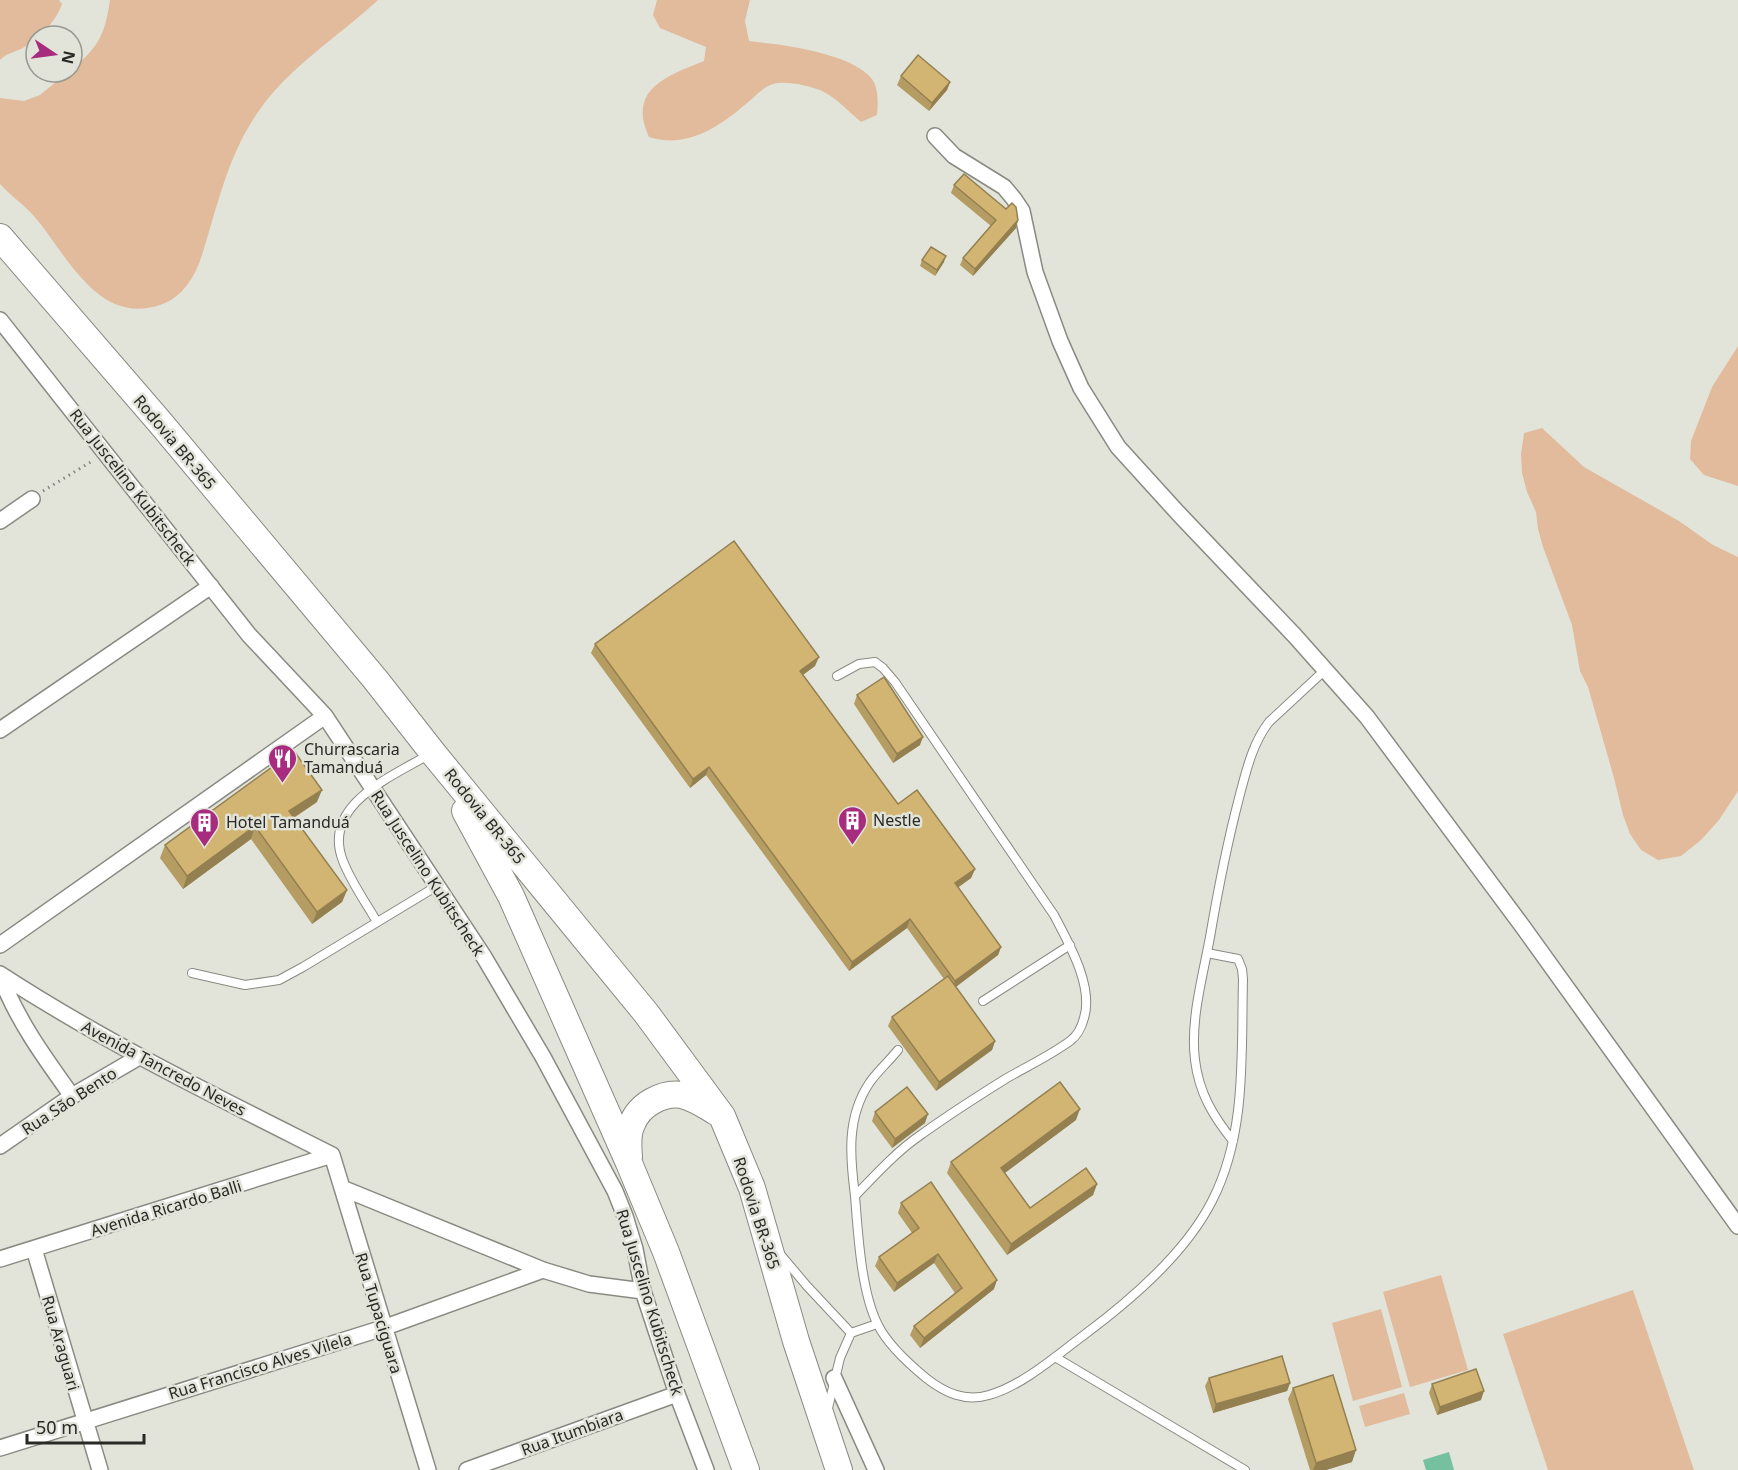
<svg xmlns="http://www.w3.org/2000/svg" width="1738" height="1470" font-family="'Noto Sans',sans-serif">
<rect width="100%" height="100%" fill="#e2e4da"/>
<path fill="#e1bb9c" d="M0 0H59L62 4C55 23 39 39 21 49 12 53 7 53 0 60Z
M110 0H378C337 38 287 68 256 115 227 158 217 208 202 255 195 277 182 298 160 305 97 326 67 254 33 215 23 204 10 195 0 184V98L24 101 40 95 68 72H72V69C99 47 105 34 110 0Z
M657 0H750L745 21 749 41C760 43 771 43 781 45 807 49 856 58 872 79 879 89 878 104 877 115L861 122C849 112 837 98 822 91 812 86 784 80 773 84 764 86 755 97 747 103 719 127 687 149 649 137 627 89 667 76 704 61L706 47 660 28 653 15Z
M1738 346V486L1704 475 1690 459 1691 441 1712 387Z
M1542 428 1584 467 1679 521 1713 545 1738 557V791L1719 820 1701 840 1681 856 1658 860 1641 850 1630 834 1623 815 1614 778 1588 687 1580 671 1572 625 1543 547 1538 529 1536 512 1527 492 1522 473 1521 454 1524 433Z
M1441 1275 1468 1370 1410 1387 1383 1292Z
M1633 1290 1694 1470H1548L1503 1334Z
M1381 1309 1402 1387 1353 1401 1332 1323Z
M1404 1393 1410 1414 1365 1427 1359 1406Z"/>
<path fill="#75c19f" d="M1449 1452 1454 1470H1426L1423 1460Z"/>
<g fill="none" stroke-linecap="round" stroke-linejoin="round">
<defs>
<path id="lane" d="M837 676 859 664 875 662 883 668 895 682 1054 915C1068 942 1094 986 1084 1018 1082 1026 1077 1036 1070 1041 1051 1055 1028 1066 1007 1078 978 1096 950 1114 922 1134 897 1151 876 1174 855 1196 858 1233 861 1292 878 1325 888 1345 909 1364 926 1378 945 1393 965 1402 989 1395 1022 1386 1057 1355 1084 1335 1131 1300 1185 1254 1212 1201 1247 1133 1241 1054 1243 979L1242 969 1238 959 1207 953
M377 922C366 903 351 882 343 861 321 805 391 777 430 754
M192 973 245 985 279 980 303 967 437 886
M983 1001 1070 945
M1233 1141C1213 1116 1199 1093 1195 1060 1190 1020 1203 976 1210 937 1218 890 1227 844 1239 798 1246 772 1252 744 1269 722L1325 670
M855 1196C850 1157 846 1117 870 1082 878 1071 889 1061 898 1050
M780 1254 807 1286 851 1333
M1055 1357 1245 1470
M828 1408 840 1358 851 1333 877 1324"/>
<path id="street" d="M935 136 954 156 1004 187 1014 199 1022 211 1035 272 1060 341 1081 388 1118 447 1178 513 1295 636 1367 717 1523 927 1738 1226
M0 320 249 635 325 716 484 957 543 1057 615 1191 625 1216 635 1249 643 1291 677 1394 706 1470
M0 521 32 499
M0 730 211 586
M0 945 325 716
M0 974C106 1043 219 1098 332 1155
M0 975C17 1020 44 1057 72 1096
M0 1146 72 1096 139 1057
M332 1155 428 1470
M342 1188 543 1270 589 1284 643 1291
M34 1249 100 1470
M0 1259 332 1155
M834 1378 876 1470
M0 1448 383 1328 543 1270
M467 1470 677 1394"/>
<path id="primary" d="M0 237 158 420 375 679 433 753 646 1013 722 1116 752 1188 796 1341 839 1470
M465 811 511 896 629 1163 666 1252 746 1470
M629 1157C628 1146 627 1134 632 1124 639 1105 662 1092 682 1095 695 1098 706 1106 716 1112"/>
</defs>
<use href="#lane" stroke="#898a82" stroke-width="10"/>
<use href="#street" stroke="#898a82" stroke-width="18"/>
<use href="#primary" stroke="#898a82" stroke-width="28"/>
<path stroke="#85867f" stroke-width="3" stroke-dasharray="1.5 4.5" stroke-linecap="butt" d="M43 491 94 460"/>
<use href="#lane" stroke="#fff" stroke-width="8"/>
<use href="#street" stroke="#fff" stroke-width="15"/>
<use href="#primary" stroke="#fff" stroke-width="26"/>
</g>
<path fill="#b59c62" d="M901 76 950 82 947 90 929 111 897 85Z
M954 185 1018 220 1016 228 973 276 960 265 963 258 991 226 951 193Z
M922 260 944 262 935 276 920 266Z
M595 644 815 666 803 675 898 804 975 869 971 878 958 887 1001 947 998 955 955 987 995 1041 992 1050 936 1091 888 1026 892 1017 944 979 907 928 849 971 706 775 690 788 591 653Z
M857 695 920 745 893 763 854 704Z
M317 802 294 818 347 890 342 902 312 924 251 839 183 889 160 858 165 845Z
M875 1112 925 1123 892 1148 872 1121Z
M1076 1120 1004 1173 1030 1208 1097 1184 1093 1195 1007 1255 947 1173 951 1162Z
M901 1203 994 1289 920 1348 910 1335 914 1326 955 1293 934 1263 894 1292 875 1266 879 1257 912 1233 898 1213Z
M1209 1378 1290 1383 1287 1391 1213 1413 1205 1386Z
M1432 1384 1481 1400 1437 1415 1429 1393Z
M1293 1388 1352 1462 1326 1470H1310L1288 1399Z"/>
<path fill="#937f50" d="M950 82 947 90 929 111 932 103Z
M1018 220 1016 228 973 276 975 269Z
M946 256 944 262 935 276 937 270Z
M819 657 815 666 797 679 800 671Z
M923 737 920 745 893 763 897 754Z
M709 767 706 775 690 788 693 779Z
M322 790 317 802 285 823 289 811Z
M255 826 251 839 183 889 187 876Z
M975 869 971 878 952 892 955 883Z
M347 890 342 902 312 924 317 912Z
M910 919 907 928 849 971 852 962Z
M1001 947 998 955 952 990 955 981Z
M995 1041 992 1050 936 1091 939 1082Z
M1080 1109 1076 1120 997 1179 1001 1168Z
M928 1114 925 1123 892 1148 895 1139Z
M1097 1184 1093 1195 1007 1255 1011 1244Z
M938 1254 934 1263 894 1292 897 1283Z
M997 1280 994 1289 920 1348 924 1338Z
M1290 1383 1287 1391 1213 1413 1216 1404Z
M1484 1391 1481 1400 1437 1415 1440 1407Z
M1356 1450 1352 1462 1326 1470H1313L1316 1463Z"/>
<path fill="#d2b572" stroke="#937f50" stroke-width="1.5" d="M918 55 950 82 932 103 901 76Z
M964 174 1006 209 1012 203 1016 207 1018 220 975 269 963 258 996 220 954 185Z
M931 247 946 256 937 270 922 260Z
M734 541 819 657 800 671 898 804 917 790 975 869 955 883 1001 947 955 981 910 919 852 962 709 767 693 779 595 644Z
M884 677 923 737 897 754 857 695Z
M294 751 322 790 289 811 347 890 317 912 255 826 187 876 165 845Z
M948 976 995 1041 939 1082 892 1017Z
M1060 1082 1080 1109 1001 1168 1030 1208 1086 1168 1097 1184 1011 1244 951 1162Z
M907 1087 928 1114 895 1139 875 1112Z
M931 1182 997 1280 924 1338 914 1326 962 1288 938 1254 897 1283 879 1257 919 1228 901 1203Z
M1282 1356 1290 1383 1216 1404 1209 1378Z
M1476 1369 1484 1391 1440 1407 1432 1384Z
M1333 1375 1356 1450 1316 1463 1293 1388Z"/>
<defs>
<symbol id="restaurant-pin" viewBox="-11 -11 22 30"><path d="M0 17L-7.5 6A9.5 9.5 0 1 1 7.5 6Z" fill="#a72c7f" stroke="#e2e4da"/><path d="M-5-6h1v4h1v-4h1v4h1v-4h1v5L-1.5 .5V6h-2V.5L-5-1ZM5-6V6H3V1.5H1.5Q1.5-4 5-6Z" fill="#fff"/></symbol>
<symbol id="building-pin" viewBox="-11 -11 22 30"><path d="M0 17L-7.5 6A9.5 9.5 0 1 1 7.5 6Z" fill="#a72c7f" stroke="#e2e4da"/><path d="M-4-6H4V6H1V3H-1V6H-4ZM-2.5-4.3h1.7v1.8h-1.7ZM.8-4.3h1.7v1.8H.8ZM-2.5-1h1.7V.8h-1.7ZM.8-1h1.7V.8H.8Z" fill="#fff"/></symbol>
</defs>
<g fill-rule="evenodd">
<use href="#restaurant-pin" x="266" y="742" width="33" height="45"/>
<use href="#building-pin" x="836" y="804" width="33" height="45"/>
<use href="#building-pin" x="188" y="806" width="33" height="45"/>
</g>
<g text-anchor="middle" dominant-baseline="central" stroke-width="5" stroke-linejoin="round" paint-order="stroke">
<g font-size="16" fill="#282925" stroke="#e2e4da">
<text transform="translate(175 442) rotate(50)">Rodovia BR-365</text>
<text transform="translate(133 487) rotate(52)">Rua Juscelino Kubitscheck</text>
<text transform="translate(485 816) rotate(51)">Rodovia BR-365</text>
<text transform="translate(428 873) rotate(57)">Rua Juscelino Kubitscheck</text>
<text transform="translate(164 1068) rotate(28)">Avenida Tancredo Neves</text>
<text transform="translate(69 1101) rotate(-33)">Rua São Bento</text>
<text transform="translate(166 1208) rotate(-17)">Avenida Ricardo Balli</text>
<text transform="translate(757 1213) rotate(72)">Rodovia BR-365</text>
<text transform="translate(650 1302) rotate(73)">Rua Juscelino Kubitscheck</text>
<text transform="translate(379 1313) rotate(73)">Rua Tupaciguara</text>
<text transform="translate(61 1343) rotate(74)">Rua Araguari</text>
<text transform="translate(260 1366) rotate(-17)">Rua Francisco Alves Vilela</text>
<text transform="translate(572 1432) rotate(-20)">Rua Itumbiara</text>
</g>
<g font-size="16" fill="#282925" stroke="#e2e4da" text-anchor="start">
<text x="304" y="749">Churrascaria<tspan x="304" dy="18">Tamanduá</tspan></text>
<text x="873" y="820">Nestle</text>
<text x="226" y="822">Hotel Tamanduá</text>
</g>
</g>
<g transform="translate(54 54) rotate(103)"><circle r="28" fill="#e2e4da" stroke="#989992" stroke-width="1.5"/>
<path d="M0-4.5L10 22L0 15L-10 22Z" fill="#a72c7f"/>
<text y="-9" font-size="16" font-weight="bold" text-anchor="middle" fill="#282925">N</text>
</g>
<path d="M27 1434v9h117v-9" fill="none" stroke="#282925" stroke-width="3"/>
<text x="36" y="1434" font-size="18" fill="#282925" stroke="#e2e4da" stroke-width="4.5" paint-order="stroke">50 m</text>
</svg>
